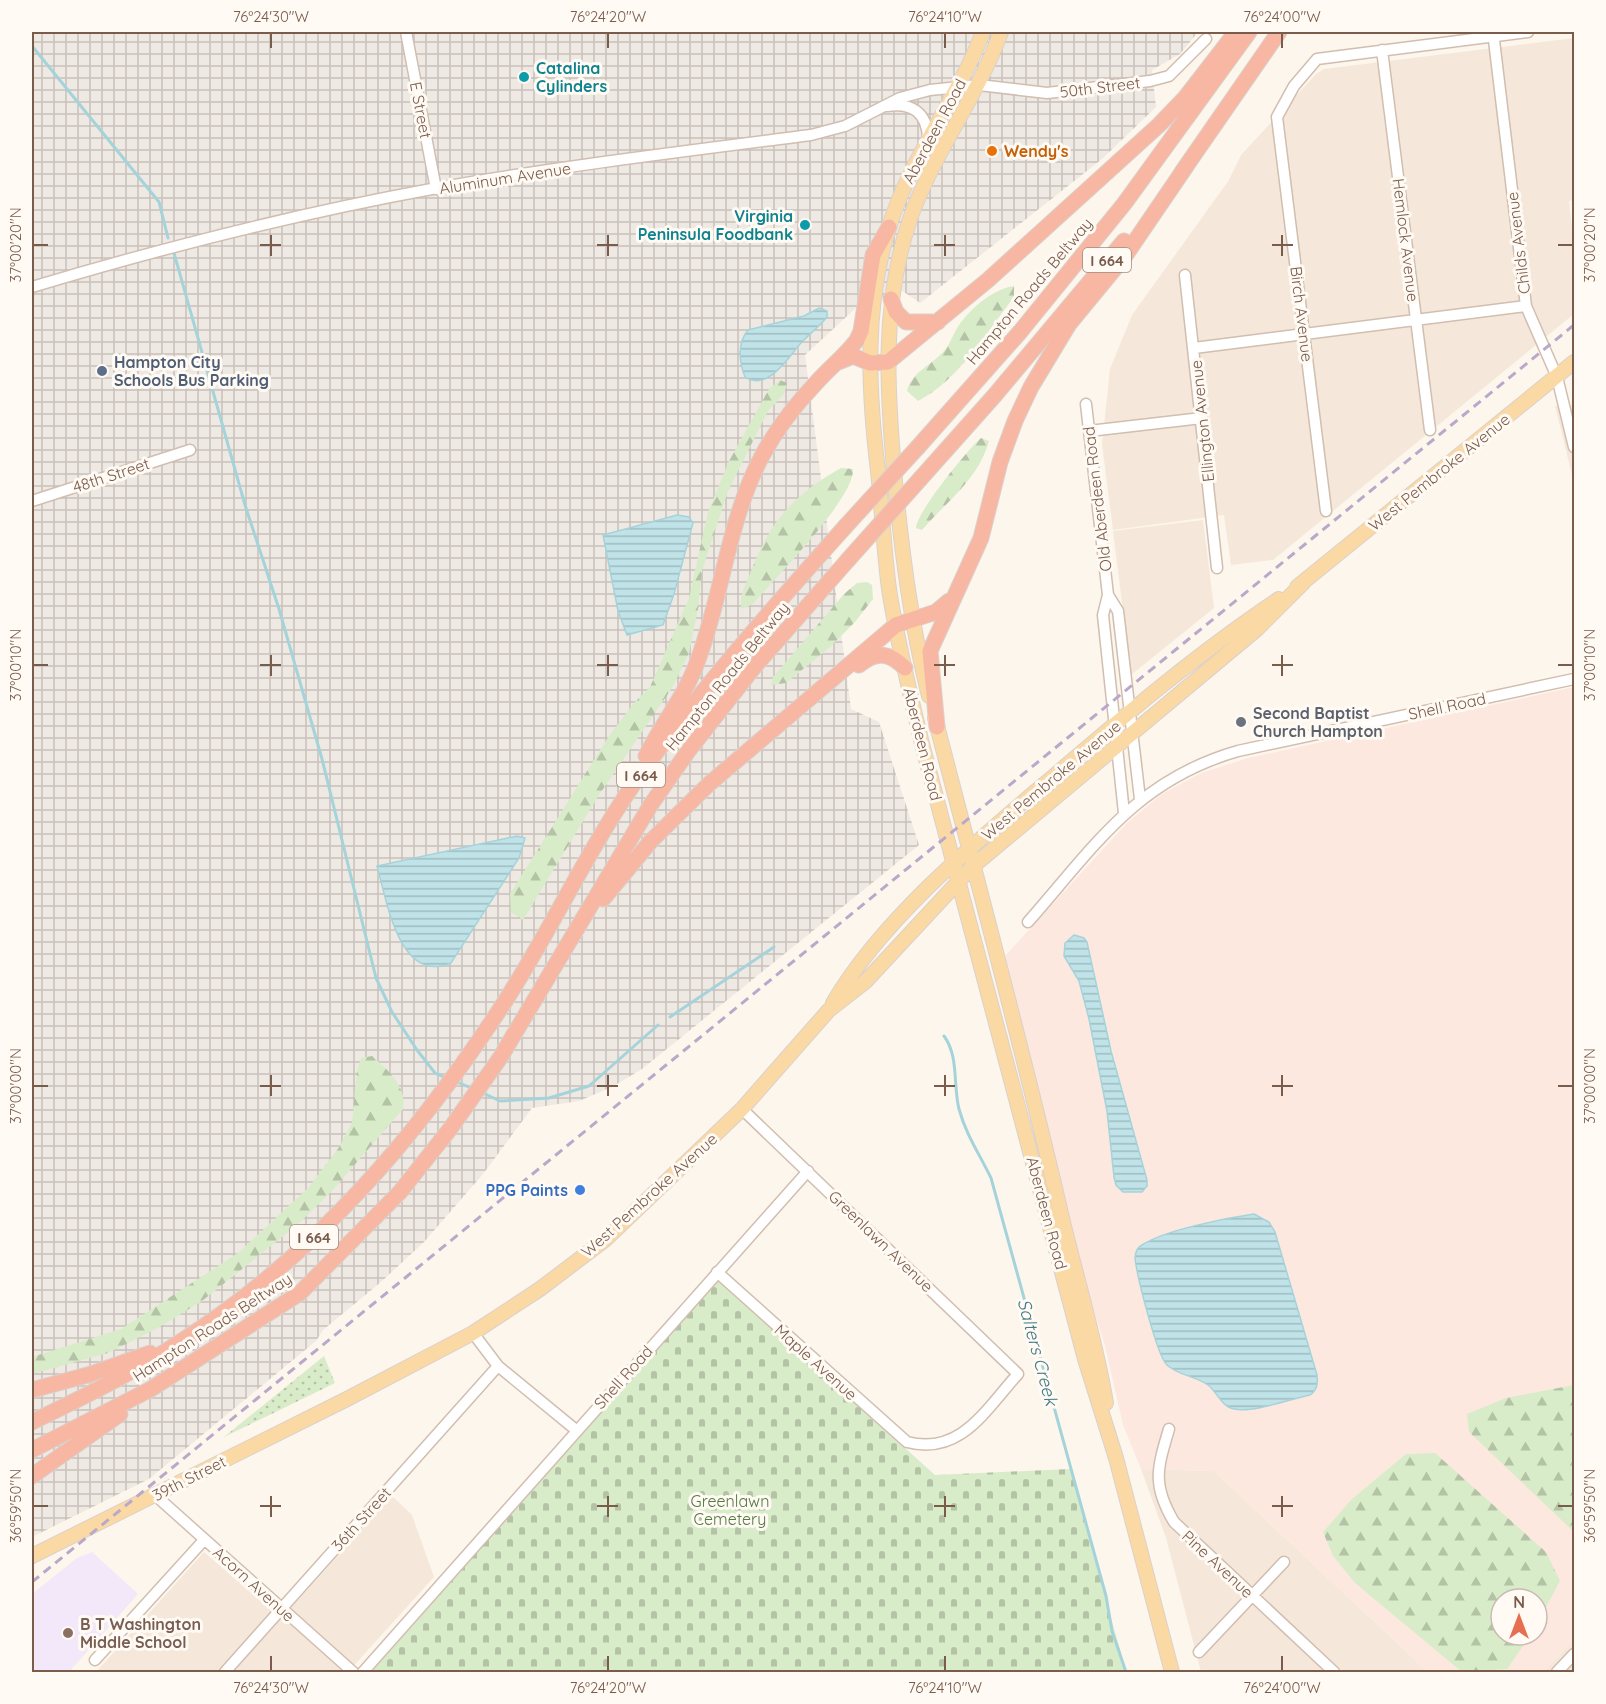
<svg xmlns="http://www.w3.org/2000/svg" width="1606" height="1704" font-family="Quicksand,sans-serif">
<defs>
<pattern id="industrial-grid" width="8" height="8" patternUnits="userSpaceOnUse" patternTransform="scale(1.5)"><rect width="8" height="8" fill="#efe9e4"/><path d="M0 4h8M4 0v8" fill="none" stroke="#c7c0bb"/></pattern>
<pattern id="forest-firs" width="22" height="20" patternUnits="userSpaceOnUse" patternTransform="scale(1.5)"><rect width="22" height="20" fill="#d8ecc9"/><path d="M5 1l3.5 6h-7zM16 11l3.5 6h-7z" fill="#b4c2a5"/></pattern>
<pattern id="cemetery-stones" width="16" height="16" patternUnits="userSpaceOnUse" patternTransform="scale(1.5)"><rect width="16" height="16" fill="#d8ecc9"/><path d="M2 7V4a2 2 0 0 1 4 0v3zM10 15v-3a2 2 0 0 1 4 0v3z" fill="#b4c2a5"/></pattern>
<pattern id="park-dots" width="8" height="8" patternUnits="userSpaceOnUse" patternTransform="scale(1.5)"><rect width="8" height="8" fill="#d8ecc9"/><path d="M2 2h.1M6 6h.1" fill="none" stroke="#b4c2a5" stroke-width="1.8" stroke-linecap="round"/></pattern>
<pattern id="water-rules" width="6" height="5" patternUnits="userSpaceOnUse" patternTransform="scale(1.5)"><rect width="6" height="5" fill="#bfe3e8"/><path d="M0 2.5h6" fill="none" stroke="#a0bbbe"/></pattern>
</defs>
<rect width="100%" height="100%" fill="#fdf6ec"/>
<path fill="#f5e8da" d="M1574 38V200L1569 201 1574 245V314L1273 560 1231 565 1224 515 1113 530 1102 444 1110 369 1132 315 1229 180 1241 155 1316 74 1324 69Z
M1574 405V483L1555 406Z
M1203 520 1214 608 1131 675 1113 531Z
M1141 1469 1214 1471 1428 1672H1201L1166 1538Z
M392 1496 412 1515 434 1577 348 1672H96L204 1552 281 1619Z
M1574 1639V1672H1543Z"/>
<path fill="#fde8e0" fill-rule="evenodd" d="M1574 687V1639L1543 1672H1428L1214 1471 1141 1469 1123 1425 1105 1346 1081 1270 1005 956 1127 823 1162 794 1201 773 1248 758ZM1501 1599H1537V1635H1501Z"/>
<path fill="url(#industrial-grid)" d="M32 32H1198L1180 54 1152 70 1156 107 1102 159 920 303 901 290 858 306 805 355 851 709 879 722 919 845 642 1069 612 1087 579 1101 532 1108 483 1174 424 1242 381 1282 323 1330 316 1341 149 1479 32 1537Z"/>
<path fill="#f3e8fa" d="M92 1552 138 1594 69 1672H32V1594L77 1558Z"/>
<path fill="url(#forest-firs)" d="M1014 286V297C986 333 959 380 918 401L907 391C912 371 931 366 944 351 949 346 952 337 956 330 967 311 992 289 1014 286Z
M780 380 787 383 784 394 768 411 728 491 702 571 698 609 689 653 672 688 599 795 523 920 511 912 510 894 609 736 634 703 650 687 689 598 708 512 728 463 769 389Z
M981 438 989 441C978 480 947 501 922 530L916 528C916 513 968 449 981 438Z
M841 468 853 469C855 498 774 579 753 604L742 609C738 598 746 584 750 574 770 521 792 496 841 468Z
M867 582 872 585 873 599 855 622 829 648 786 683 771 685 773 677 844 594 857 583Z
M372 1056C388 1070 407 1086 403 1109L331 1192 296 1226 202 1301 156 1329 108 1353 32 1374V1357L121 1329 238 1253 309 1187 340 1146 352 1122 357 1071 361 1058Z
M1574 1385V1532L1469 1432 1467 1414 1506 1398Z
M1435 1453 1546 1552 1560 1581 1537 1624V1599H1501V1635H1531L1507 1669 1462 1672 1355 1583 1333 1556 1323 1532 1352 1499 1406 1454Z"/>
<path fill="url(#cemetery-stones)" d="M717 1279 935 1475 1070 1469 1126 1672H370Z"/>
<path fill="url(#park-dots)" d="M324 1356 335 1383 224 1437Z"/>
<path fill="url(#water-rules)" stroke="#a5d3da" stroke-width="1.5" d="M819 308 827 311V317C819 327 809 334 800 344 788 358 767 392 745 377 739 362 737 343 748 330L804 316Z
M677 515 689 517 693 523 674 594 663 625 627 635 618 611 603 535Z
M517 836 525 838 519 858 451 963C399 985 387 901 377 866Z
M1074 935 1084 938 1087 942 1111 1051 1147 1180V1186L1142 1192H1123L1116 1185 1114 1177 1107 1111 1089 1019 1079 981 1064 956 1065 943Z
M1254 1214 1269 1222 1275 1232 1317 1375C1318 1384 1317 1390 1310 1395 1290 1399 1254 1413 1234 1409 1222 1407 1217 1392 1208 1385 1196 1376 1179 1376 1167 1365 1157 1356 1136 1273 1135 1257 1136 1251 1137 1248 1142 1245 1165 1230 1226 1218 1254 1214Z"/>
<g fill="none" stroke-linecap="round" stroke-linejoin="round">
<path stroke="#a5d3da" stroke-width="3" d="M32 46 159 202 168 238
M174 253 245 505 279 609 322 759 376 978 392 1012 417 1050 435 1073 446 1078
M670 1017 774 947
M944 1036C959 1056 953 1086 959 1109 966 1135 980 1155 991 1178L1106 1596 1112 1631 1126 1672
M455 1081 471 1088
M483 1093 500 1101 549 1098 589 1086 658 1025"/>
<defs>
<path id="minor" d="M406 32 436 189
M1493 32 1526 306 1557 377 1574 447
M1382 50 1430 430
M887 106C912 102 927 113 928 138
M1185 275 1217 568
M32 287C165 247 300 213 437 188 561 166 686 151 811 135L845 126 900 98 930 90 979 85 1047 93 1150 81 1169 76 1206 39
M1194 348 1526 306
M1086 404 1108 595 1103 615 1124 813
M1089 431 1202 418
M32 501 190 450
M1326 511 1277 117 1294 86 1317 59 1528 32
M1108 595 1118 611 1140 799
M1028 922C1094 847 1136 780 1238 751L1574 679
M717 1272 907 1442C961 1456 986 1409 1018 1374L742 1109
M473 1333 498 1366 576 1430
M1169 1429C1157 1469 1152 1485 1174 1522L1334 1672
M155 1495 353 1672
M1199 1652 1284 1562
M95 1660 204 1540
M225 1672 498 1366
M363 1672 808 1171
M1557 1672 1574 1654"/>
<path id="major" d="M983 32C958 98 912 155 890 224 864 304 868 388 878 471 882 510 884 550 889 589 897 641 910 693 922 744L1085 1359 1116 1458 1172 1672
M1297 587 1574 362
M929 696C911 625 902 553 895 481 887 392 881 305 910 219 933 153 977 98 1001 32
M935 718C977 880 1021 1042 1059 1205 1074 1271 1095 1336 1106 1403
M833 1003C884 917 977 841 1054 776 1126 714 1200 652 1279 599
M32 1556 347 1399 473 1333 540 1289 606 1239 742 1109 829 1010 865 982 972 867 1257 629 1304 582"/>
<path id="highway" d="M1182 172 1279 32
M891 299 896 312 906 322H938
M838 362 853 356 870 363 888 362 988 280 1159 125 1185 98 1236 32
M918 447 1020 332 1124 204 1249 32
M921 478 995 395 1124 241
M859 665C876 651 889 652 905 668
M937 727 930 651 981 538 1000 462 1015 421 1031 387 1069 324 1125 256 1187 165
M646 756C662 723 686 695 698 660 723 593 728 520 762 456 776 430 795 405 816 383 829 368 845 356 857 340L861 331 873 255 889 227
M603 899 651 841 709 784 896 625 936 612 949 601
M32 1390 91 1374 150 1353
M32 1422C83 1397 135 1372 183 1340 316 1255 419 1134 504 1003 550 932 585 855 633 785 696 694 771 610 844 528
M32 1450 151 1389 300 1293 400 1192 450 1129 500 1058 650 806 689 750 755 666 847 561
M32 1476 120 1414"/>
</defs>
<use href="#minor" stroke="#d1beb0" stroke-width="13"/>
<use href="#major" stroke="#dad1cd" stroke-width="16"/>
<use href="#highway" stroke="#dad1cd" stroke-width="17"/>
<use href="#minor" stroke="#fff" stroke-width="10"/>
<use href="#major" stroke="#fbd9a5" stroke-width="14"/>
<use href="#highway" stroke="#f7b7a3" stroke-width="15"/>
<path stroke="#b9a8c9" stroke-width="3" stroke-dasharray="9 6" stroke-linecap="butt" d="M32 1582 1574 325"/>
<defs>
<path id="highway-bridge" d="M844 528 918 447
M847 561 921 478"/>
</defs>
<use href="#highway-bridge" stroke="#dad1cd" stroke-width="17" stroke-linecap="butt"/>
<use href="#highway-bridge" stroke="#f7b7a3" stroke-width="15"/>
</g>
<path fill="none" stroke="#7a5c4d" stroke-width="2" d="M271 33V48M608 33V48M945 33V48M1282 33V48M271 235V256M608 235V256M945 235V256M1282 235V256M33 245H48M260 245H281M597 245H618M934 245H955M1272 245H1293M1558 245H1573M271 655V676M608 655V676M945 655V676M1282 655V676M33 665H48M260 665H281M597 665H618M934 665H955M1272 665H1293M1558 665H1573M271 1075V1096M608 1075V1096M945 1075V1096M1282 1075V1096M33 1086H48M260 1086H281M597 1086H618M934 1086H955M1272 1086H1293M1558 1086H1573M271 1496V1517M608 1496V1517M945 1496V1517M1282 1496V1517M33 1506H48M260 1506H281M597 1506H618M934 1506H955M1272 1506H1293M1558 1506H1573M271 1656V1671M608 1656V1671M945 1656V1671M1282 1656V1671"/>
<g fill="#0f9aa8" stroke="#fffaf3" stroke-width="2">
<circle cx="524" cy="77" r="6"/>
<circle cx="805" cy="225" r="6"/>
</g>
<circle fill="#e8710a" stroke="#fffaf3" stroke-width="2" cx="992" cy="151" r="6"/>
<circle fill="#5c6f8a" stroke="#fffaf3" stroke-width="2" cx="102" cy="371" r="6"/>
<circle fill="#6b7280" stroke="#fffaf3" stroke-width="2" cx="1241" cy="722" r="6"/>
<circle fill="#3f7fe0" stroke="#fffaf3" stroke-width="2" cx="580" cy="1190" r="6"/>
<circle fill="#8d6e63" stroke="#fffaf3" stroke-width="2" cx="68" cy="1633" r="6"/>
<g text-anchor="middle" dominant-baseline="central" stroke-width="6" stroke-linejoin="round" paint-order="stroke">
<g fill="#fffaf3" stroke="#a28b7f" stroke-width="1.5">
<rect x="1083" y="248" width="48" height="24" rx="4.5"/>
<rect x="617" y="763" width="48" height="24" rx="4.5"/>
<rect x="290" y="1225" width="48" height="24" rx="4.5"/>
</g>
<g font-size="15" font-weight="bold" fill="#7a5c4d">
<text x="1107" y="260">I 664</text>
<text x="641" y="775">I 664</text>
<text x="314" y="1237">I 664</text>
</g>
<g font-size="16" font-weight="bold" fill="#0d838f" stroke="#fffaf3" text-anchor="start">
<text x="536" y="68">Catalina<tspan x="536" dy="18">Cylinders</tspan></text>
<text x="793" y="216" text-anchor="end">Virginia<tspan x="793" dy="18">Peninsula Foodbank</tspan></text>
</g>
<g font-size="16" fill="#7a5c4d" stroke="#fffaf3">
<text transform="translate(1100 87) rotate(-7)">50th Street</text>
<text transform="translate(421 110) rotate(79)">E Street</text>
<text transform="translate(934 131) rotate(-62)">Aberdeen Road</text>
<text transform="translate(505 178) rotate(-9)">Aluminum Avenue</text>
<text transform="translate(1406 240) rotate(83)">Hemlock Avenue</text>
<text transform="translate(1518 243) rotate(-97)">Childs Avenue</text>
<text transform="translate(1029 291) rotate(-50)">Hampton Roads Beltway</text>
<text transform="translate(1302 314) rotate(83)">Birch Avenue</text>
<text transform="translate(1202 421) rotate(-96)">Ellington Avenue</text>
<text transform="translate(1439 472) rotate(-39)">West Pembroke Avenue</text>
<text transform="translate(111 475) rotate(-18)">48th Street</text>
<text transform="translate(1097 499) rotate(-97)">Old Aberdeen Road</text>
<text transform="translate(727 676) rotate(-51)">Hampton Roads Beltway</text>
<text transform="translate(1447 706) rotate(-12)">Shell Road</text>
<text transform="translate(923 744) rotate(76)">Aberdeen Road</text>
<text transform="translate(1051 780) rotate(-40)">West Pembroke Avenue</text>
<text transform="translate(649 1195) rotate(-42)">West Pembroke Avenue</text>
<text transform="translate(1047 1213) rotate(75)">Aberdeen Road</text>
<text transform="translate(881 1241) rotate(44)">Greenlawn Avenue</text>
<text transform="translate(212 1327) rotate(-33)">Hampton Roads Beltway</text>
<text transform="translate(816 1362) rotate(42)">Maple Avenue</text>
<text transform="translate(623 1377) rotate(-48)">Shell Road</text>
<text transform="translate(189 1478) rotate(-27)">39th Street</text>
<text transform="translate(361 1519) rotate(-48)">36th Street</text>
<text transform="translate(1218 1564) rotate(43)">Pine Avenue</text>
<text transform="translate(254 1584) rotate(42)">Acorn Avenue</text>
</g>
<g font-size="16" font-weight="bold" fill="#c56008" stroke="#fffaf3" text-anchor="start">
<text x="1004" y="151">Wendy's</text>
</g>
<g font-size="16" font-weight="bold" fill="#4e5e75" stroke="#fffaf3" text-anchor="start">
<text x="114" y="362">Hampton City<tspan x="114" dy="18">Schools Bus Parking</tspan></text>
</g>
<g font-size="16" font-weight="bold" fill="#5b616d" stroke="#fffaf3" text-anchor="start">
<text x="1253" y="713">Second Baptist<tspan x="1253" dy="18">Church Hampton</tspan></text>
</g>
<g font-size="16" font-weight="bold" fill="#366cbe" stroke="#fffaf3" text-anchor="end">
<text x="568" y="1190">PPG Paints</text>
</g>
<g font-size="16" fill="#537a41" stroke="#fffaf3">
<text x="730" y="1501">Greenlawn<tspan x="730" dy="18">Cemetery</tspan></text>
</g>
<g font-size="16" font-weight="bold" fill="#785e54" stroke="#fffaf3" text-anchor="start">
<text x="80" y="1624">B T Washington<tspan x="80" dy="18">Middle School</tspan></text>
</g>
<g font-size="18" font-style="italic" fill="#437c86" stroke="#fffaf3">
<text transform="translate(1038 1352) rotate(75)">Salters Creek</text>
</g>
</g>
<rect width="1606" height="1704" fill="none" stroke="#fffaf3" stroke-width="66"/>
<g transform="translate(1519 1617)"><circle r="28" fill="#fffaf3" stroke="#cabbb1" stroke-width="1.5"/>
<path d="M0-4.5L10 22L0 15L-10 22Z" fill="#e76f51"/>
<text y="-9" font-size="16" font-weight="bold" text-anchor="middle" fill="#7a5c4d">N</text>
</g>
<rect x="33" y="33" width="1540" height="1638" fill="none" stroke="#7a5c4d" stroke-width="2"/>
<g font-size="15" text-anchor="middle" fill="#7a5c4d">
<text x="271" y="22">76°24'30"W</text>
<text x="608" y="22">76°24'20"W</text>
<text x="945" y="22">76°24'10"W</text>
<text x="1282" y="22">76°24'00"W</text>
<text transform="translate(16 245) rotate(-90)" y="5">37°00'20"N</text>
<text transform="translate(1590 245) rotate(-90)" y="5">37°00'20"N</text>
<text transform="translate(16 665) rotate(-90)" y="5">37°00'10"N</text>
<text transform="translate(1590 665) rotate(-90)" y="5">37°00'10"N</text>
<text transform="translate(16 1086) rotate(-90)" y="5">37°00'00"N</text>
<text transform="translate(1590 1086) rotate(-90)" y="5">37°00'00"N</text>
<text transform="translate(16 1506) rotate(-90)" y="5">36°59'50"N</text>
<text transform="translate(1590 1506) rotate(-90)" y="5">36°59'50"N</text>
<text x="271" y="1693">76°24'30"W</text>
<text x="608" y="1693">76°24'20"W</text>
<text x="945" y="1693">76°24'10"W</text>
<text x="1282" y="1693">76°24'00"W</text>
</g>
</svg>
